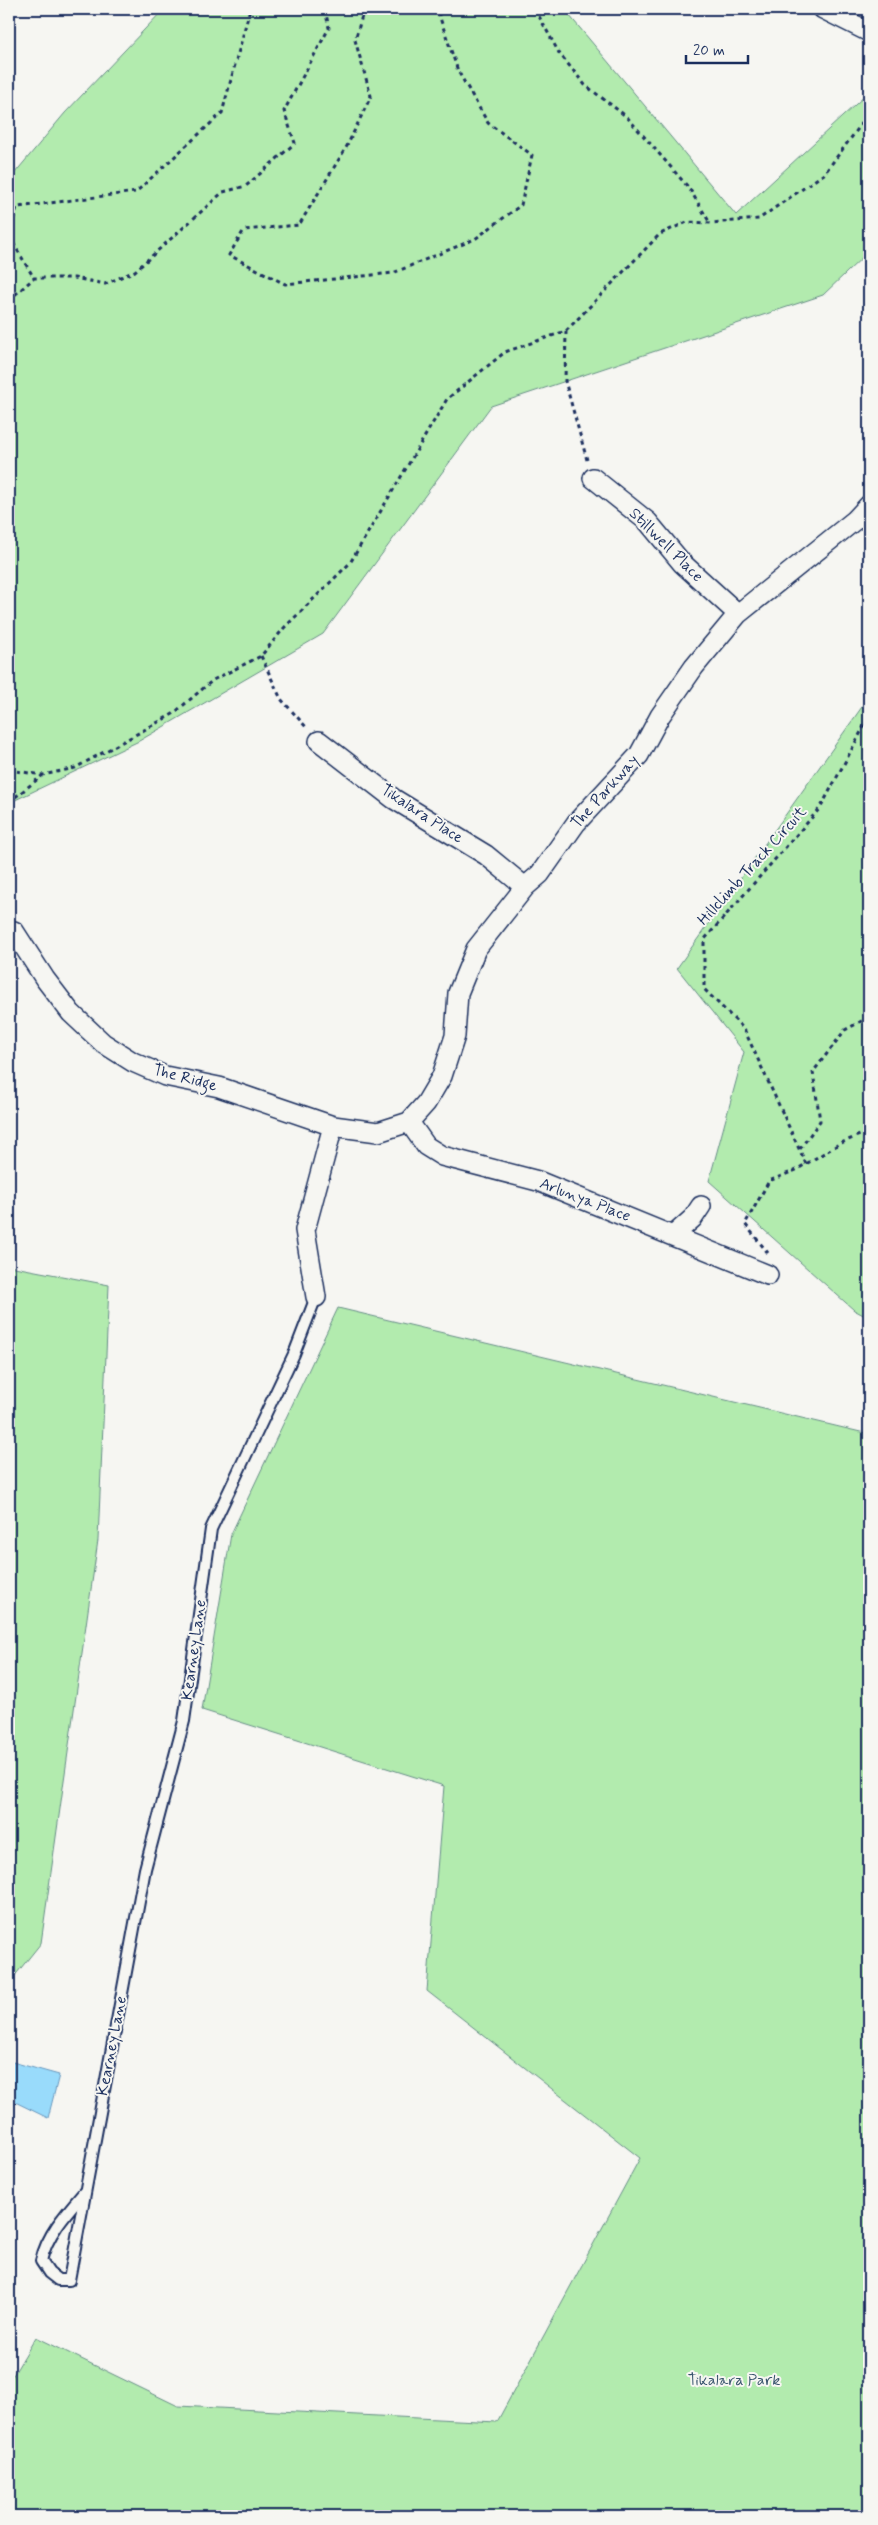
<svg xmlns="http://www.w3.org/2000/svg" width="878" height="2525" font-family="Mynerve,sans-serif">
<rect width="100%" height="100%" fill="#f6f6f2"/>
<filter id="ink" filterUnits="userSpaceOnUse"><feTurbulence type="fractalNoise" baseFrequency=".02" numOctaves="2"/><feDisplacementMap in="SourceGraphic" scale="10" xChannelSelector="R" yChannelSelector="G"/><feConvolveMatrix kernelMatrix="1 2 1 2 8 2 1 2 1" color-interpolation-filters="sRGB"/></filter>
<g filter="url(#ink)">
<path fill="#b2ebae" stroke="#668d86" d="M164 9H564L736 215 869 92V251L823 295 491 406 323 634 139 741 9 803V180L65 113Z
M869 697V1318L854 1310 709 1181 744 1052 677 968Z
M9 1266 109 1285 98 1540 41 1943 9 1983Z
M338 1308 869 1434V2516H9V2382L36 2337 178 2406 497 2422 640 2158 427 1991 444 1786 202 1710 231 1534Z"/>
<path fill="#99dbfb" stroke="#6796bc" d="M9 2061 59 2075 48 2118 9 2099Z"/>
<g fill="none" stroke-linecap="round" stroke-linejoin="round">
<defs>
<path id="lane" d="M85 2191C67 2212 47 2234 41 2261L49 2273 58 2280H69L145 1869 184 1721 211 1529 294 1354 316 1297"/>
<path id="street" d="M823 9 869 32
M593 478 648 522 682 563 738 614
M319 741 394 799 486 855 525 887
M14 931 45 979 71 1013 103 1043 133 1062 165 1076 219 1087 333 1126 378 1132 409 1122
M409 1122 426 1103 442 1076 455 1036 458 993 476 949 525 887 540 874 576 823 639 755 660 716 694 667 738 614 855 520 869 505
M409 1122 426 1146 442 1156 538 1181 768 1275
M674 1235 693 1218 701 1206
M316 1297 305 1230 333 1126"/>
</defs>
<use href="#lane" stroke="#1b2f5e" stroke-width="14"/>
<use href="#street" stroke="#1b2f5e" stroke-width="22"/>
<path stroke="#1b2f5e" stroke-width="3" stroke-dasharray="4 4" stroke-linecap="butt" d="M364 9 355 40 371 96 347 146 299 225 244 230 229 255 285 284 393 273 475 239 521 205 532 155 488 123 458 71 437 9
M535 9 559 53 585 85 627 117 689 188 710 223
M9 235 17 207 136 192 222 113 250 9
M9 236 34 278
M9 300 34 278H74L105 284 135 271 223 192 246 186 295 143 284 111 329 28 325 9
M566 331 565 381 587 460
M261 656 281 699 307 728
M9 770 43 775 75 768 173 714 213 680 261 656 284 628 350 563 447 399 505 352 566 331 660 234 687 222 711 223 759 219 779 205 824 174 869 114
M9 802 43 775
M9 894 12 913
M800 1149 820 1121 813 1072 845 1030 869 1017
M806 1164 744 1029 704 989V940L821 807 869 717
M768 1253 745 1224 769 1181 796 1170 839 1144 869 1131"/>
<use href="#lane" stroke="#f6f6f2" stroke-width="10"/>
<use href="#street" stroke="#f6f6f2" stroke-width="19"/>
</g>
</g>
<g text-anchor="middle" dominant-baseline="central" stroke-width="4" stroke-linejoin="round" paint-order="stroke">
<g font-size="16" fill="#1b2f5e" stroke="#f6f6f2">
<text transform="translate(666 545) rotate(45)">Stillwell Place</text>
<text transform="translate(605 792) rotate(-48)">The Parkway</text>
<text transform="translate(422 814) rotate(33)">Tikalara Place</text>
<text transform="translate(752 866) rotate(-48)">Hillclimb Track Circuit</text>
<text transform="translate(185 1078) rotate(15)">The Ridge</text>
<text transform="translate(585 1200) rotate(21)">Arlunya Place</text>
<text transform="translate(194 1650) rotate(-82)">Kearney Lane</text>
<text transform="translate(112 2046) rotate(-79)">Kearney Lane</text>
</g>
<g font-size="16" fill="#39556e" stroke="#f6f6f2">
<text x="734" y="2380">Tikalara Park</text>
</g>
</g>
<rect width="878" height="2525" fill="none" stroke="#f6f6f2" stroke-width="30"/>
<rect x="15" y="15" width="848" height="2495" fill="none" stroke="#1b2f5e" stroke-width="2" filter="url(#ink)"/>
<path d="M686 55v8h62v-8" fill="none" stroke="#1b2f5e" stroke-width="2.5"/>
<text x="693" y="55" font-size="15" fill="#1b2f5e" stroke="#f6f6f2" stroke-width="4" paint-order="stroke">20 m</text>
</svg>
